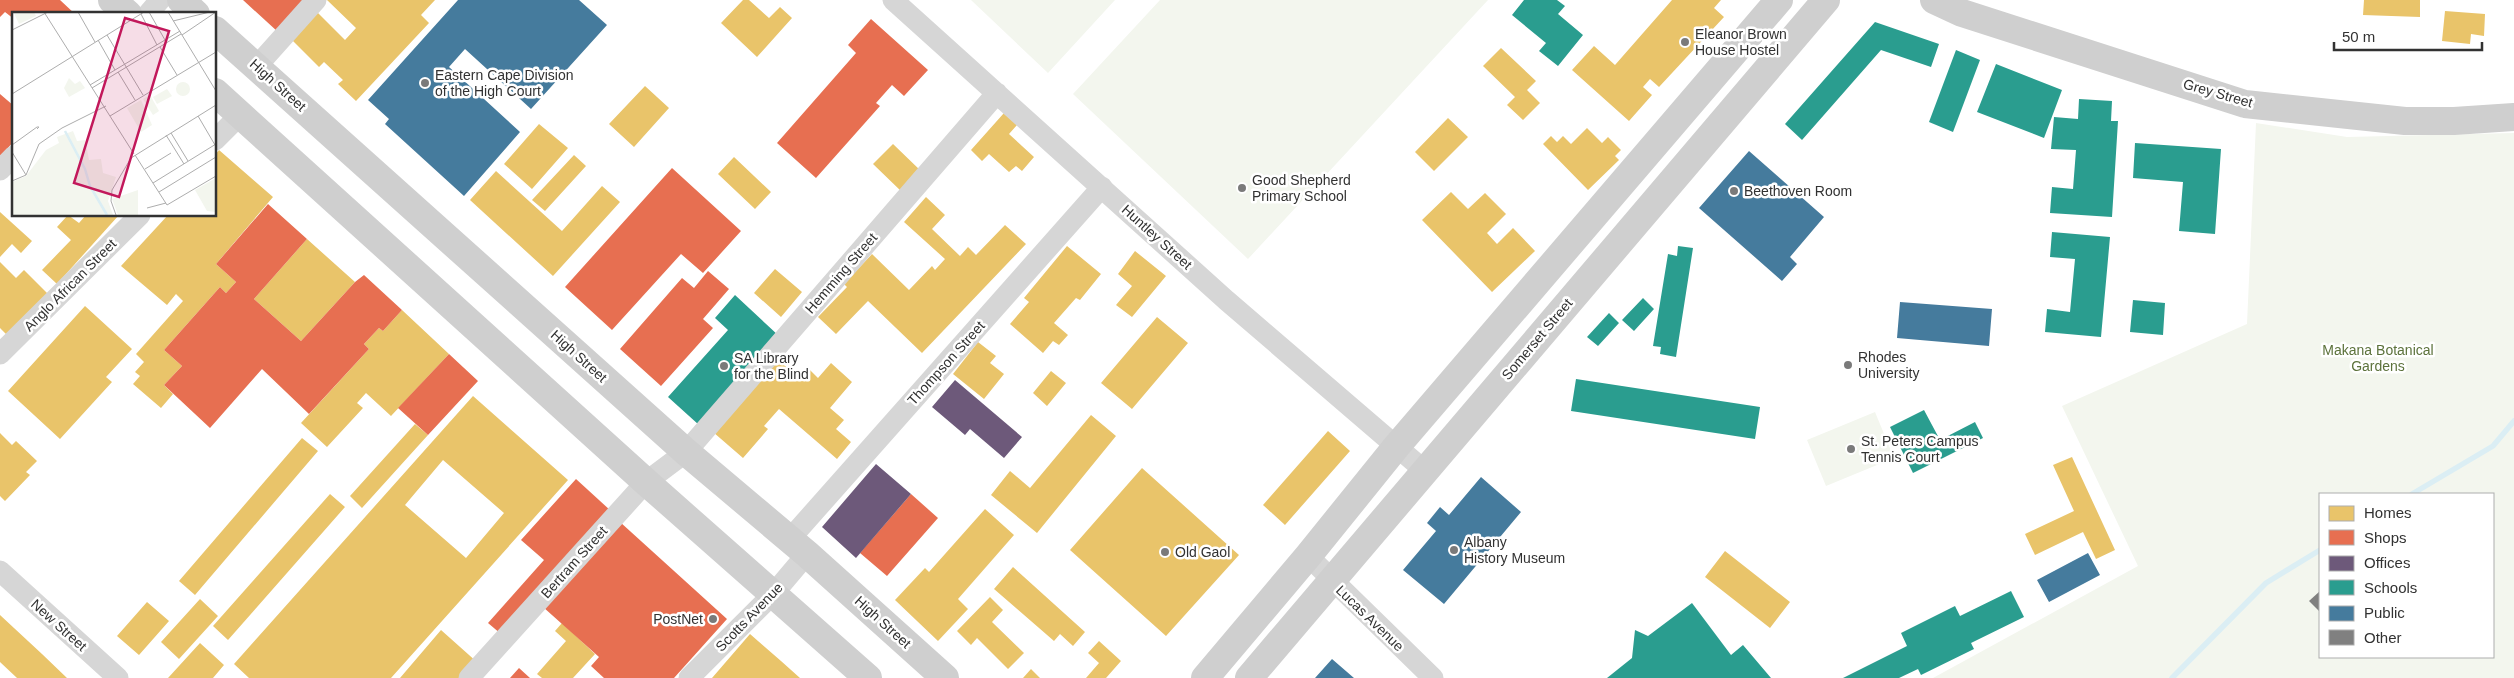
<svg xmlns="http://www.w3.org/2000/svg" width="2514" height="678" font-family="Arial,sans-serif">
<rect width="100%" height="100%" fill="#fff"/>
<path fill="#f3f6ee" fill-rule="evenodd" d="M971 0H1115L1048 73Z
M1160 0H1488L1248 259 1073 94Z
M2256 123 2347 137 2514 133V678H1933L2138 566 2062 406 2247 324ZM2320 494H2493V657H2320Z
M1875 412 1894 458 1826 486 1807 440Z"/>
<path fill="#e9c46a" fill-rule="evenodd" d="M327 0H435L421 15 429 23 356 101 338 84 343 80 324 62 319 67 291 39 317 12 345 40 356 28Z
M743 0H749L769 18 780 7 792 18 757 57 721 23Z
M1672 0H1721L1714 8 1724 17 1659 87 1650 79 1643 87 1652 95 1629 121 1572 70 1594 46 1615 65Z
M2364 0H2420V17L2363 15Z
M2445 11 2485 14 2484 36 2471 34 2470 44 2442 41Z
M1501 48 1536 81 1527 90 1540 103 1523 120 1507 105 1515 97 1483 66Z
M645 86 669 108 634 147 609 124Z
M1004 113 1017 125 1009 134 1034 157 1022 171 1016 166 1009 172 989 154 982 161 971 150Z
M1448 118 1468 137 1434 171 1415 152Z
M539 124 568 148 532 189 504 164Z
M1587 128 1602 143 1608 137 1621 150 1615 156 1619 160 1588 190 1543 144 1551 136 1557 142 1563 136 1571 144Z
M893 144 922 172 903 193 873 164Z
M219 150 273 197 216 264 236 282 226 293 220 287 164 350 182 366 164 385 173 394 161 408 133 384 140 376 135 372 144 362 136 354 183 301 176 294 167 305 121 266 168 215H215V155Z
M574 155 586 166 545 211 532 200Z
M734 157 771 192 755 209 718 174Z
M496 171 562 231 602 186 620 202 553 276 470 200Z
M1451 192 1468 209 1485 193 1506 214 1487 233 1497 244 1513 228 1535 251 1492 292 1422 220Z
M926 197 945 215 932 229 960 256 968 247 976 255 1005 225 1026 244 922 353 868 301 836 334 818 317 847 287 844 284 872 254 909 290 932 266 935 270 945 259 904 222Z
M0 212 32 241 21 253 12 244 0 257Z
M68 215 79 223 86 215H119L57 284 42 270 71 240 57 227Z
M307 239 355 282 301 341 254 299Z
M1067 246 1101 274 1080 300 1076 298 1054 323 1068 335 1059 345 1053 341 1043 353 1010 324 1029 302 1024 298Z
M1135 251 1166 276 1132 317 1116 305 1132 286 1118 274Z
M0 262 16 278 24 270 50 296 10 338 0 328Z
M775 269 802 292 781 317 754 293Z
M85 306 132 349 106 377 112 382 60 439 8 391Z
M402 310 449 354 391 416 366 393 357 403 363 408 327 447 301 423 369 349 364 344 379 328 383 331Z
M1157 317 1188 343 1132 409 1101 383Z
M978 342 996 356 990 363 1004 374 984 399 953 374Z
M777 359 799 378 808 368 818 378 831 363 852 382 830 408 844 420 836 429 851 442 837 459 779 409 764 426 768 429 743 458 713 432Z
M1051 371 1066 383 1047 406 1033 393Z
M473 396 568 480 391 678H249L234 664ZM443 460 504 513 466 558 405 505Z
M1091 415 1116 436 1037 533 991 495 1010 471 1030 488Z
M415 424 428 435 362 508 350 496Z
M1328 431 1350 451 1285 525 1263 505Z
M0 433 12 445 16 441 37 461 26 472 30 475 5 501 0 496Z
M302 438 318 451 195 595 179 581Z
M2072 457 2115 550 2096 559 2083 532 2035 555 2025 534 2074 511 2053 465Z
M1142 468 1239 555 1166 636 1070 550Z
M330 494 345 507 228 640 213 626Z
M985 509 1014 535 958 599 968 609 938 641 895 600 925 568 929 572Z
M1725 551 1790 602 1770 628 1705 577Z
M1013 567 1085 632 1073 646 1060 634 1054 641 994 589Z
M990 597 1003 610 992 622 1024 653 1008 669 977 638 971 645 957 631Z
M200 599 218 616 179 659 161 642Z
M147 602 169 621 139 655 117 636Z
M0 615 42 654 67 678H17L0 662Z
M562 623 595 654 573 678H542L537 674 566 641 555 631Z
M441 630 478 663 465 678H400Z
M750 634 781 661 800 678H712Z
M1099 641 1121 661 1106 678H1086L1099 663 1088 653Z
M200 643 224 665 213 678H168Z
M1031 669 1040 678H1023Z"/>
<path fill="#e76f51" d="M0 0H60L75 14H14V19L5 12 0 17Z
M243 0H307L278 32Z
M871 19 928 70 904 96 892 85 876 103 880 106 816 178 777 143 856 53 848 45Z
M0 94 14 106V141L0 157Z
M672 168 741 231 703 273 681 254 612 330 565 287Z
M268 204 307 239 254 299 301 341 355 282 364 275 402 310 383 331 379 328 364 344 369 349 309 414 262 369 210 428 164 385 182 366 164 350 220 287 226 293 236 282 216 264Z
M708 271 729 289 703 319 713 328 661 386 620 349 682 278 694 288Z
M449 354 478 381 428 435 398 408Z
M576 479 611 511 501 634 488 623 544 560 521 540Z
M911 494 938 518 887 576 860 553Z
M620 522 727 619 674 678H604L591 666 599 657 543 607Z
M519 668 530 678H510Z"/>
<path fill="#6d597a" d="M955 380 1022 437 1004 458 970 429 965 435 932 407Z
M876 464 911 494 856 558 822 527Z"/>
<path fill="#2a9d8f" d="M1524 0H1557L1565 6 1558 14 1583 35 1558 66 1539 51 1546 43 1512 15Z
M1875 22 1939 44 1931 67 1881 50 1802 140 1785 124Z
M1956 50 1980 60 1953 132 1929 122Z
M1996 64 2062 90 2044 138 1977 112Z
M2079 99 2112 101 2111 121H2118L2112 217 2050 213 2052 187 2073 189 2076 150 2051 149 2054 117 2078 119Z
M2135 143 2221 149 2215 234 2179 231 2183 182 2133 178Z
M2052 232 2110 237 2101 337 2045 332 2047 309 2070 312 2075 259 2050 257Z
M1678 246 1693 248 1676 357 1660 354 1661 347 1653 346 1668 254 1677 256Z
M735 295 779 336 699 425 668 397 728 330 715 318Z
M1643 298 1654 309 1634 331 1622 320Z
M2133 300 2165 303 2163 335 2130 332Z
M1609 313 1619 323 1598 346 1587 337Z
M1576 379 1760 407 1755 439 1571 411Z
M1924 410 1940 440 1975 422 1983 438 1913 473 1890 427Z
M2011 591 2024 617 1971 643 1974 649 1921 675 1918 669 1899 678H1843L1907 646 1901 633 1955 606 1960 616Z
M1692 603 1731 655 1743 645 1771 678H1607L1632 658 1635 630 1648 636Z"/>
<path fill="#457b9d" d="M458 0H579L607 25 531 109 465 49 449 67 520 132 464 196 385 124 389 119 368 100Z
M1749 151 1824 217 1790 257 1797 264 1782 281 1699 208Z
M1900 302 1992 309 1989 346 1897 338Z
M1481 477 1521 512 1444 604 1403 570 1436 531 1427 523 1440 507 1449 515Z
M2088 553 2100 575 2049 602 2037 580Z
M1332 659 1354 678H1315Z"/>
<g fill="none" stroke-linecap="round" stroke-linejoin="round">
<path stroke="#dbeef4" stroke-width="5.5" d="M2412 494 2493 446 2514 421
M2172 678 2266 583 2320 550"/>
</g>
<path fill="#808080" d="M2320 591V609L2319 611 2309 601Z"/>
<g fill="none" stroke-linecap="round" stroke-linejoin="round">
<path stroke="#d6d6d6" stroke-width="21" d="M893 0 1226 300 1425 471
M148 14 160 0
M257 66 316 0
M215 140 240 115
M0 170 14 156
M0 354 140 215
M789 540 1102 187
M1308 556 1433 678
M0 571 118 678
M469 678 646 482 686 452 997 93
M689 678 774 593 807 554"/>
<path stroke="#cfcfcf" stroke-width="28" d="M112 0 128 14
M181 0 196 14
M1934 0 1962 13 2245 104 2405 121H2454L2514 117
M215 30 686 452 807 554 945 678
M215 92 646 482 868 678
M1205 678 1308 556 1396 447 1779 0
M1249 678 1826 0"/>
</g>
<g fill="#7a7a7a" stroke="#fff" stroke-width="2">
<circle cx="1685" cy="42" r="5"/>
<circle cx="425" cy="83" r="5"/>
<circle cx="1242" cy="188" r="5"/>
<circle cx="1734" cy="191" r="5"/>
<circle cx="1848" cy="365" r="5"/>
<circle cx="724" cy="366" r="5"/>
<circle cx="1851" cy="449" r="5"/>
<circle cx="1454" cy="550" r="5"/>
<circle cx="1165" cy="552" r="5"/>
<circle cx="713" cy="619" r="5"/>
</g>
<g text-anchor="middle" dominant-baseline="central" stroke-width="5" stroke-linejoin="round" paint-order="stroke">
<g font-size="14" fill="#323232" stroke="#fff" text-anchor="start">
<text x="1695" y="34">Eleanor Brown<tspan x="1695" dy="16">House Hostel</tspan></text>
<text x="435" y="75">Eastern Cape Division<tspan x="435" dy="16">of the High Court</tspan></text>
<text x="1252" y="180">Good Shepherd<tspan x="1252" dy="16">Primary School</tspan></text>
<text x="1744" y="191">Beethoven Room</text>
<text x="1858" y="357">Rhodes<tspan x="1858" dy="16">University</tspan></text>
<text x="734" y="358">SA Library<tspan x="734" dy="16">for the Blind</tspan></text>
<text x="1861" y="441">St. Peters Campus<tspan x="1861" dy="16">Tennis Court</tspan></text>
<text x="1464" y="542">Albany<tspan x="1464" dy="16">History Museum</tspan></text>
<text x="1175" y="552">Old Gaol</text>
<text x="703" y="619" text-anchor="end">PostNet</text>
</g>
<g font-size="14" fill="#323232" stroke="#fff">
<text transform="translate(278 85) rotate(42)">High Street</text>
<text transform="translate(2218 93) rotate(16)">Grey Street</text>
<text transform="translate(1157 237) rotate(42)">Huntley Street</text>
<text transform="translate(841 273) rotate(-49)">Hemming Street</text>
<text transform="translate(70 285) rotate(-45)">Anglo African Street</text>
<text transform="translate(1537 339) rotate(-50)">Somerset Street</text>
<text transform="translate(579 356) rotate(42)">High Street</text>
<text transform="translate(946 363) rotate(-48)">Thompson Street</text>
<text transform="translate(574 562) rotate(-48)">Bertram Street</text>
<text transform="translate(749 617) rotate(-46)">Scotts Avenue</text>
<text transform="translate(1370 618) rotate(44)">Lucas Avenue</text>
<text transform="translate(883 622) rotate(42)">High Street</text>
<text transform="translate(59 625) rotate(42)">New Street</text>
</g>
<g font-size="14" fill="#5c723b" stroke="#fff">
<text x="2378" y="350">Makana Botanical<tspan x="2378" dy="16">Gardens</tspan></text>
</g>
</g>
<g transform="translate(12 12)">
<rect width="204" height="204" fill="#fff"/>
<path d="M22 0 24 4 7 12 2 1ZM57 66 63 72 68 69 73 76 57 85 52 76ZM164 77a7 7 0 1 1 14 0a7 7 0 1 1-14 0ZM155 77 160 84 145 92 141 85ZM138 83 147 99 141 103 131 87ZM129 88 140 113 129 120 115 96ZM61 119 65 129 73 128 77 148 89 147 91 161 104 165 96 189 101 203H0V170L14 164 34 138 47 131 45 125ZM204 166V200L195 199 183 178ZM126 178V203H106L100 187Z" fill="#f3f6ee"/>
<path fill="none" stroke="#dbeef4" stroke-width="2.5" d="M53 119 73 157 78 174 95 203"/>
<path fill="none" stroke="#adadad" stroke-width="1" d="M32 0 122 142M66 0 83 30M137 0 153 28M156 0 204 79M129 2 145 33M161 9 198 0M0 18 36 0M95 23 131 83M170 23 204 0M86 28 103 58M148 35 165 63M106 60 123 88M78 73 168 19M80 76 169 22M0 82 132 0M98 104 204 40M186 104 203 133M159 121 176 149M154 123 172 152M0 133 25 115H27L25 117M0 140 14 163M123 143 155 193 204 164M133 157 159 141M0 169 14 163 27 132 50 116 94 94M141 171 204 132M147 180 204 145M135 196 154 191M104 203 99 189 100 178 119 146 204 93"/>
<path fill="#c2185b" fill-opacity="0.15" stroke="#c2185b" stroke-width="2.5" d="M113 6 157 19 107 185 62 171Z"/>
<rect width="204" height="204" fill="none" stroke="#323232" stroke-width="2.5"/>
</g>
<rect x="2319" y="493" width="175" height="165" fill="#ffffff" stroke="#adadad"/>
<rect x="2329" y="506" width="25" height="15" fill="#e9c46a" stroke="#adadad"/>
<text x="2364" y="518" font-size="15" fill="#323232">Homes</text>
<rect x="2329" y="530" width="25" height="15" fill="#e76f51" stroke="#adadad"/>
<text x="2364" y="543" font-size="15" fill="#323232">Shops</text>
<rect x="2329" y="556" width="25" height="15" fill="#6d597a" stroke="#adadad"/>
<text x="2364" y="568" font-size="15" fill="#323232">Offices</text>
<rect x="2329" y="580" width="25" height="15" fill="#2a9d8f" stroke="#adadad"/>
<text x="2364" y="593" font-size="15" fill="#323232">Schools</text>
<rect x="2329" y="606" width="25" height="15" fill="#457b9d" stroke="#adadad"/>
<text x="2364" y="618" font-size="15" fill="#323232">Public</text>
<rect x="2329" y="630" width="25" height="15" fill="#808080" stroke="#adadad"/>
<text x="2364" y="643" font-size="15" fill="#323232">Other</text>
<path d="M2334 42v8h148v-8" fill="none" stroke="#323232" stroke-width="2.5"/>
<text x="2342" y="42" font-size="15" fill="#323232" stroke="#ffffff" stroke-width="4" paint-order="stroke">50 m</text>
</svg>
